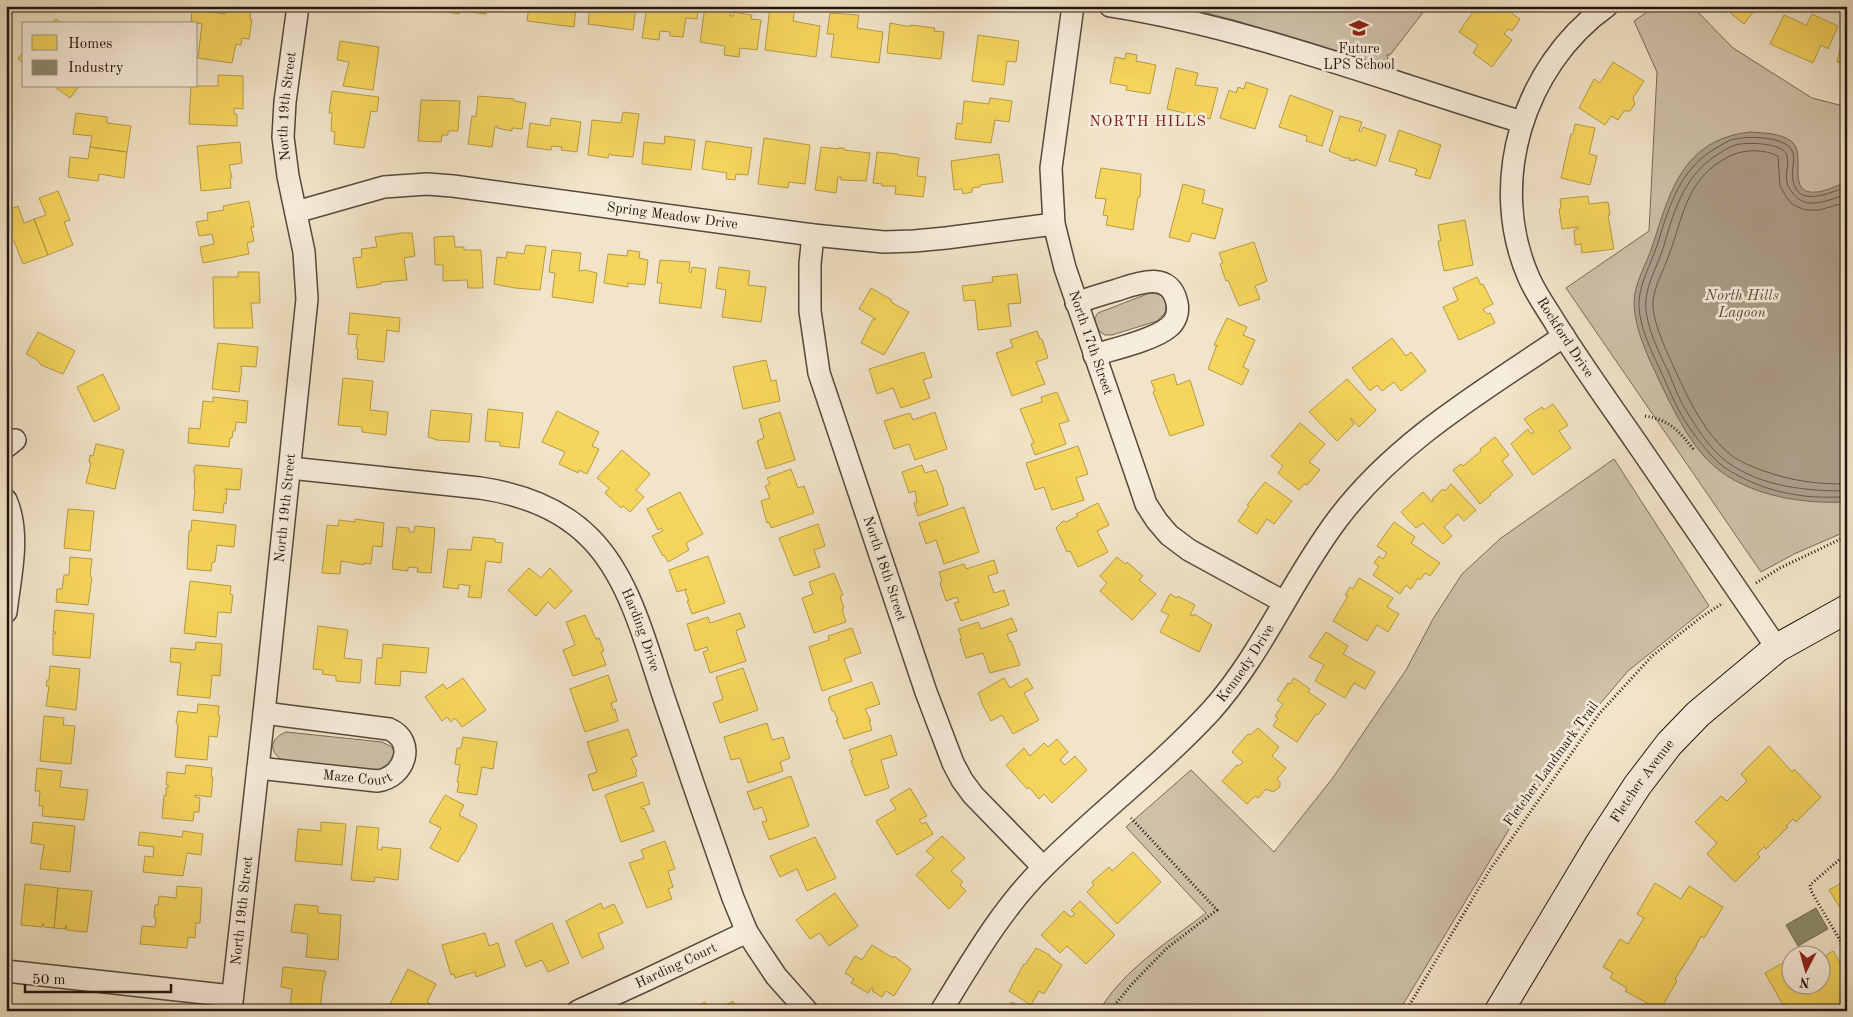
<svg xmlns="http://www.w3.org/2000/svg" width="1853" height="1017" font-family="'Old Standard TT',serif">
<rect width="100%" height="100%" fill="#f2e4c8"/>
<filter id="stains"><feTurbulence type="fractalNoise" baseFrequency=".004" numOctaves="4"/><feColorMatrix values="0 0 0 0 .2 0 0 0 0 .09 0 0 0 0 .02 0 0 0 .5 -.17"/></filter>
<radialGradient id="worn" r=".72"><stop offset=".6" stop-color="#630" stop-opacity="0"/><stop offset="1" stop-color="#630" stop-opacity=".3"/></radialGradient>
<path fill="#cec1a8" stroke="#776b5b" d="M1178 6H1428L1390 55H1387L1388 59 1382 65 1234 20Z
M1656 6H1692L1733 48 1812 98 1847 107V531L1794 554 1761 572 1566 288 1649 231 1657 72 1634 21Z
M1154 293 1160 295 1167 302 1165 313 1157 321 1112 335H1105C1096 330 1091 322 1098 313L1147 294Z
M1614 459 1709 606 1628 671 1587 719 1511 826 1399 1011H1099C1125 968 1167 943 1206 913L1126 827 1191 770 1274 852 1332 779 1406 670 1433 619 1462 574 1501 538Z
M286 732 382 742 392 747 395 754 392 764 379 772 282 760C268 750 270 739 286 732Z"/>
<path fill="#ab9e89" stroke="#736758" d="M1750 132C1763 133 1780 133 1791 141 1808 153 1784 196 1817 192 1827 191 1837 185 1847 182V502C1805 504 1755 497 1720 471 1692 450 1674 411 1659 380 1648 357 1634 328 1634 301 1635 282 1646 265 1652 247 1670 192 1682 140 1750 132Z"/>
<path fill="#f6d55c" stroke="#b69b45" d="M413 6H460L459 14Z
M470 6H487L486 14 470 12Z
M529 6H576L574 27 527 21Z
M590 6H636L633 30 588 24Z
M647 6H699L697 19 686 18 683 37 670 36V32L660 31 659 40 642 38Z
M705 6H732L730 16H733V12L752 15 751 19 761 20 757 50 740 48 739 57 724 55 725 46 700 42Z
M770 6H795L793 21 820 26 816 57 765 50Z
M1469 6H1501L1520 19 1512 31 1508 29 1504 34 1512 40 1492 67 1473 53 1478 45 1459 32 1474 10Z
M1731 6H1758L1744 24 1728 11Z
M226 7 251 11 250 20H252L249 39 242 38 241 45 236 44 232 63 198 58 202 24 191 22 192 9 225 14Z
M830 13 859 15 857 28 883 32 879 63 831 57 834 34H827Z
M1812 14 1838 26 1828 49 1821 45 1813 63 1770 44 1784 15 1804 24 1806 26Z
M56 19 63 24H52Z
M890 23 906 26H911V25L935 28 934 31 944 32 941 59 887 53Z
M1844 33 1847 34V64L1837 62Z
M978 35 1019 41 1016 62 1007 61 1004 85 972 81Z
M340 41 379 47 373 90 343 86 349 62 337 60Z
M24 51V64L18 59Z
M1126 53 1137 55 1136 61 1156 65 1150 94 1126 90 1127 86 1110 83 1115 57 1125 59Z
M1613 62 1644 81 1633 98 1635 104 1630 111H1624L1618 120 1611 116 1605 125 1579 108 1594 79 1600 83Z
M1176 68 1198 73 1195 85 1218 88 1210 119 1167 109Z
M218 75 243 76V109L234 108V114H237V126L189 124 191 86H218Z
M1246 82 1268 89 1255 129 1220 118 1229 90 1236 93 1238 87 1244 89Z
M54 86H79L70 98Z
M332 91 379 97 377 112 371 111 364 148 334 144 335 132 331 131 332 113H329Z
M1290 95 1333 111 1322 146 1306 141 1307 136 1279 127Z
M478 96 514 99V101L526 103 522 129 512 128V131L497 128 498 126H495L492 147 468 144 472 116 476 117Z
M990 98 1012 101 1009 122 995 120 991 143 955 139 957 123 962 124 964 101 989 104Z
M421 100 460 101 458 131H448V135H442L441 142 418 141Z
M623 112 639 114 633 157 611 155V154H609L608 158 588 155 592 120 621 123Z
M76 113 107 117V123L131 126 127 152 90 147 92 136 73 134Z
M1340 116 1362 122 1359 131 1361 132 1363 127 1386 135 1376 166 1355 159V161L1349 160 1350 158H1345L1329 151Z
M551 118 581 122 577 152 561 150 562 147 552 146 551 150 527 147 530 123 550 126Z
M1575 124 1595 128 1589 154 1597 156 1590 185 1561 178 1571 134H1573Z
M1399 130 1441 145 1430 179 1415 175 1417 169 1389 161Z
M665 136 695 140 691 170 642 164 644 142 664 144Z
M764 138 810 145 805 184 789 182 788 188 758 184Z
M706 141 752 148 748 175 736 174 735 180 726 179 727 173 702 169Z
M240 142 242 163 229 165 232 178H230L231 188 201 191 197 146Z
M90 147 127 152 124 178 99 174 98 181 68 177 70 157 88 159Z
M821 147 838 149V148H844V150L870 153 866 181 841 180V177H838L836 193 815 190Z
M877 152 898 154V155L919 158 917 176 926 177 923 197 895 194 896 186H882V184L873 183Z
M999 154 1003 182 980 185V187L972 188V192L963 194 962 189 954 190 951 161Z
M1101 168 1141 174 1140 197H1138L1133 230 1106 225 1108 216 1103 215 1106 199 1095 198Z
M1183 184 1205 190 1202 203 1223 209 1215 239 1192 233 1189 242 1169 237Z
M58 191 70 220 64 222 73 245 48 255 34 219 46 215 39 198Z
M1588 196 1589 204 1608 202 1610 215H1608L1614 249 1582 253 1581 244 1575 245 1574 230 1578 229V227L1562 229 1559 209 1561 208 1560 199Z
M249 201 254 227H251L254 241 247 243 249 254 203 263 200 247 214 244 212 234 199 236 196 222 208 220 207 213 224 210 223 206Z
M18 206 24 223 34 219 48 255 23 264 14 241 9 243 6 236V211Z
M1465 220 1473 265 1444 271 1438 241H1441L1438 225Z
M401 233H412L415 256 404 258 407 280 381 282V284L357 288 353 258 362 257 361 249 377 247 375 237Z
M454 236 455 247H464V250H481L483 288H468L467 280 443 281V265H435L434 237Z
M1254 242 1267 281 1255 286 1260 299 1239 306 1228 280 1226 281 1220 264 1223 263 1219 253Z
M526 245 546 247 540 290 515 288 494 284 497 257 506 258 507 252 524 254Z
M552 250 581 253 579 271 585 270 597 273 593 303 552 297 555 273 549 272Z
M628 250 640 252 639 258 648 260 645 285 628 283V287L604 283 608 254 627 256Z
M660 260 690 262 689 272 691 273 692 267 706 269 701 308 659 303 662 283H657Z
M719 267 750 271 748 285 766 287 761 322 722 317 726 290 716 288Z
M238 272H259L260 303H251L253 328H214L213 277H238Z
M1017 274 1021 303 1008 304 1011 326 978 330 975 300 964 301 962 286 993 282 992 277Z
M1477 277 1481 285 1483 284 1493 304 1483 309 1487 314 1490 313 1495 323 1459 340 1443 307 1458 300 1453 288Z
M871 288 892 300 891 302 909 312 884 355 861 343 873 319 875 320 876 319 859 309Z
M350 313 400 318 399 332 387 330 384 362 357 359 358 349H356L357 337 359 335 348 334Z
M1227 318 1247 327 1243 335 1255 340 1243 367 1249 370 1242 385 1208 369 1216 347 1218 346 1214 345Z
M1037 331 1040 339H1042L1048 358 1036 362 1045 384 1012 396 996 353 1013 347 1010 340Z
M38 332 75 351 63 374 41 365 36 359 26 354Z
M1392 338 1406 356 1411 352 1426 371 1401 391 1394 382 1382 391 1377 385 1370 391 1352 368Z
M218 343 258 347 256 367 241 366V369H242L239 392 212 389Z
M924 352 932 377 923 380 930 398 901 408 893 388 877 394 869 369Z
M766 360 771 381 776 380 780 401 743 409 733 367Z
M103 374 120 409 94 422 77 387Z
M1174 374 1177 385 1190 380 1204 425 1170 436 1153 392 1155 391 1151 381Z
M343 378 373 381 370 410 388 412 386 435 362 432V427L338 425Z
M1347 379 1376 410 1359 427 1351 418 1350 419 1354 424 1337 441 1309 412Z
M1057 392 1069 421 1059 424 1066 444 1035 455 1031 444 1034 443 1020 409 1042 402 1041 397Z
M213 397 248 401 246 423 236 422 235 431H233L232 438H230L229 447 188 443 189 428 200 429 203 401 213 402Z
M1553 404 1568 425 1559 431 1571 448 1533 475 1511 444 1528 429 1531 434 1534 432 1524 419 1542 407 1544 410Z
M488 409 523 413 519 448 500 446V442L485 441Z
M431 410 472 414 469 442 437 440 428 437Z
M557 411 599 432 592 446 599 449 587 474 579 470 578 473 559 464 565 452 542 442Z
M780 412 795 460 766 469 757 441 764 438 759 419Z
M935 412 947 449 915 460 909 444 894 449 884 421 910 413 913 420Z
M1300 423 1325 444 1309 462 1320 470 1307 485 1304 484 1299 490 1278 473 1283 466 1271 456Z
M1495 437 1509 455 1502 461 1513 475 1490 494 1491 495 1480 504 1453 470 1461 464 1463 466 1481 451 1480 449Z
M96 444 124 450 115 489 86 483 91 463 89 462 90 455 93 456Z
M1078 446 1088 474 1076 478 1084 500 1052 510 1044 487 1035 490 1026 463Z
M622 450 650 474 636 490 644 497 630 512 623 506 621 508 605 493 609 488 597 478Z
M196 465 242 469 240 490 225 489 227 491 226 504 224 503 223 513 193 510 195 490 194 489 195 476 194 474V468Z
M922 465 925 473 936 470 944 490H943L948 505 918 516 914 503 917 502 915 491 909 493 902 472Z
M791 469 798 488 804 486 814 513 771 528 769 522 767 523 761 501 770 498 765 486 770 484 767 478Z
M1265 482 1292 501 1274 524 1267 519 1257 534 1238 521 1249 506 1247 505Z
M1451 484 1476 510 1464 521 1458 514 1444 527 1452 536 1443 544 1423 523 1416 528 1401 512 1423 492 1432 502 1434 500 1432 499 1443 489 1445 491Z
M680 492 703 534 686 543 689 550 668 562 664 555 663 556 652 536 663 531 661 528 658 530 647 509Z
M1098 503 1109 525 1097 531 1108 552 1078 567 1070 551 1067 552 1056 528 1063 521 1066 522 1078 516 1076 514Z
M964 507 979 552 944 564 936 540 926 544 919 523Z
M68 509 94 511 90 551 64 548Z
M355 519 384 523 382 547 373 546 371 564 364 563V565L341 561 340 574 322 573 327 525 338 526 339 520 355 522Z
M192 520 236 525 234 547 217 545 215 562H212L211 571 187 569 189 531H191Z
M1394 522 1415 537 1411 543 1440 563 1430 576 1425 573 1420 580 1418 578 1411 589 1406 585 1400 594 1373 575 1379 566 1374 563 1379 556 1383 559 1387 553 1377 546Z
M818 524 825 546 814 550 820 567 794 576 779 538Z
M415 526 435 528 431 573 417 572 418 568 408 567V571L392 569 397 527 409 528V532H414Z
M473 537 495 539V542L503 543 501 563 486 561 481 598 468 597 470 586 459 584 458 589 443 587 448 549 471 550Z
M708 556 725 603 692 614 687 601H689L685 591 687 589 677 592 669 570Z
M70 557 92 559 90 576 92 578 88 605 56 602 57 589H62L64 575H69Z
M1117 557 1125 564 1127 562 1143 576 1139 580 1156 594 1132 620 1100 591 1107 583 1100 576Z
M994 560 998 573 988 576 994 593 1004 590 1009 605 961 621 954 603 959 602 957 597 946 601 940 583 942 582 939 572 964 564 966 569Z
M529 568 541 578 550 568 572 591 555 609 548 602 536 616 508 590Z
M834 573 843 595 840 596 844 608 842 609 846 622 814 633 802 598 813 594 809 582Z
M1359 578 1393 598 1387 607 1399 614 1388 632 1377 625 1367 641 1333 621 1348 596 1345 595 1350 587 1353 589Z
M190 581 231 586 230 594 233 595 231 613 218 612 216 637 184 633Z
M1170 594 1177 598 1178 596 1195 605 1190 615 1193 616 1194 614 1212 625 1199 652 1160 632 1169 615 1161 611Z
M55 610 94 614 90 658 53 655V633L55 634 56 632H53Z
M740 613 745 627 736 631 746 661 710 673 703 652 708 650 707 647 695 651 687 624 708 617 710 623Z
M585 615 596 639 599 638 604 651 601 652 606 665 573 676 563 650 575 645 566 622Z
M1012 618 1017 631 1007 634 1010 642 1011 641 1020 665 990 673 983 653 966 658 960 639H962L958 629 978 622 981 629Z
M318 626 348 630 344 658 362 660 360 683 336 681V676L322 674 323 670 313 669Z
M852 628 861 653 844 659 852 681 822 691 809 647 829 640 828 636Z
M1326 632 1348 646 1343 654 1375 672 1365 689 1354 683 1345 698 1315 681 1324 665 1309 657Z
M196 642 222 644 220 676 212 675 210 698 177 695 181 663 170 662 171 648 195 650Z
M383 644 429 648 426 673 401 671 400 686 375 684 377 658H382Z
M50 666 80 669 76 710 46 706 49 686H46L47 680H49Z
M743 668 758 710 720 723 713 703 723 699 716 677Z
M608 675 617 701 611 703 613 710 615 709 618 721 585 732 570 689Z
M463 678 486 710 462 727 455 718 451 722 447 717 442 721 425 697 443 684 447 689Z
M1004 678 1010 688 1027 678 1033 688 1024 693 1039 720 1013 734 1002 715 991 721 981 702H982L978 693Z
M1294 678 1310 689 1308 692 1326 704 1318 715 1316 714 1297 742 1273 726 1278 718 1275 716 1283 704 1277 700 1288 683 1290 684Z
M872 682 880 704 865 709 871 721H869L872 730 844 739 836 720H838L834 711H832L828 699H830L829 697Z
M198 704 219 706 218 715 220 716 217 737 209 736 207 760 175 757 178 724 176 723 178 711 197 713Z
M44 716 64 718 63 725 75 726 71 764 40 761Z
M767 723 772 740 783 737 790 758 780 762 783 771 748 783 740 758 731 760 724 737Z
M1258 728 1279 747 1272 756 1286 768 1277 779 1280 782V787L1273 792 1266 789 1258 798 1255 796 1247 804 1222 781 1237 765 1239 766 1243 762 1232 752 1248 734 1250 735Z
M628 729 637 756 631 758 637 772 635 773 637 776 593 791 588 775 597 772 587 742Z
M891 735 897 755 881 760 889 788 865 796 851 761 853 760 849 750Z
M463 737 497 742 493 769 482 767 477 795 457 792 459 782H457L460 765 455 764 457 748H461Z
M1057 739 1068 752 1060 760 1065 765 1075 756 1087 770 1052 803 1044 794 1039 799 1029 787 1027 789 1006 765 1024 748 1030 756 1044 743 1048 747Z
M1769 746 1792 772 1794 769 1821 797 1796 822 1793 819 1786 826 1788 827 1766 849 1764 847 1757 854 1760 857 1735 882 1707 854 1717 843 1695 822 1721 796 1727 801 1747 781 1741 774Z
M186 765 212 768 211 777H213L211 797 195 795V797L200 798 199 812H194L193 821 162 818 164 795 166 796V788H168V785H166L167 772 185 774Z
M37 768 62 771 60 787 88 790 84 820 42 816 43 806H39L40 791H35Z
M791 776 809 826 769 840 762 822 767 821 762 807 754 810 747 792Z
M643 782 650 804 641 807 642 809 644 808 654 831 621 842 605 795Z
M910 788 927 816 919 820 922 824 926 822 933 834 897 855 876 821 896 809 890 800Z
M445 795 464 805 459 815 476 824 477 827 464 853H463L458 862 430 848 441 828 429 822Z
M33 822 75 826 70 872 40 869 44 845 31 843Z
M321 822 346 824 342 865 295 861 298 829 321 831Z
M357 826 379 828 377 849 382 850V847L401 849 398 880 375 877 374 882 351 880Z
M183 831 203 834 201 855 187 853 183 876 143 872 145 856 153 857 154 847 138 845 140 832 182 837Z
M942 836 965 858 951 871 963 882 960 885 966 891 949 909 916 875 934 858 926 851Z
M815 837 836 878 807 891 797 869 780 877 770 856Z
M665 841 675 869 668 871 673 887 668 889 672 899 647 908 629 863 644 858 641 850Z
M1133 852 1161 882 1117 924 1087 892 1094 885 1092 882 1109 867 1112 871Z
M1847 880V919L1829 890Z
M1655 883 1681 899 1689 886 1723 907 1704 938 1701 936 1696 945H1697L1675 979 1677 981 1660 1010 1625 991 1627 988 1610 978 1613 973 1603 967 1620 939 1628 944 1644 918 1637 914Z
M25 884 58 888 54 928 44 927 43 923 42 927 21 925Z
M177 886 202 888 200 923H196L195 938 188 937 187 948 140 944 142 926 155 927 156 918H154L155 905H158L159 896 176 898Z
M58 888 92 891 87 932 66 930V925L65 929 54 928Z
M835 893 858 926 829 946 820 933 810 939 796 920Z
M1080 901 1115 935 1086 964 1067 946 1060 953 1041 935 1064 911 1071 917 1075 914 1071 910Z
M601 903 603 909 614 904 623 923 598 934 604 948 582 958 566 921Z
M295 904 318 906V913L341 915 338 960 306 957 308 934 291 932Z
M552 923 569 963 548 972 542 960 526 967 515 941Z
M485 933 489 946 498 943 505 966 476 977 475 972 455 978 454 974 451 975 442 945Z
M872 945 893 958 894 956 911 969 894 996 886 991 882 997 872 991 874 988 872 987 868 993 851 983 854 979 845 973 855 956 862 960Z
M1036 948 1050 955 1049 956 1062 965 1044 994 1039 991 1031 1005 1009 991 1024 964 1025 965Z
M1833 951 1847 975V981L1842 984 1847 991V1011H1790L1786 1003 1783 1005 1765 973 1790 959V984H1820V959Z
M283 967 325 971 326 973 323 982 320 1011 290 1009 292 989 281 987Z
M408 969 436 984 427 1002 435 1006 432 1011H400L401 1010 390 1004Z
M733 1001 738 1011H718L722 1009 721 1008Z
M705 1002 710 1011H687Z
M1012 1002 1025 1011H1006Z"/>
<path fill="#8c8c6e" stroke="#6c6851" d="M1816 908 1828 929 1798 946 1786 925Z"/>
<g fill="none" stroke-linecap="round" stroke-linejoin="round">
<path stroke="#665a4c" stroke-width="1" d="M1847 187C1831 192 1797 209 1793 180 1791 171 1795 162 1793 153 1788 136 1749 136 1735 139 1729 140 1723 144 1718 147 1683 166 1671 200 1660 236 1655 256 1640 281 1639 301 1638 326 1653 354 1663 376 1669 389 1674 402 1681 414 1690 430 1709 456 1724 467 1744 481 1773 492 1798 495 1814 498 1830 497 1847 497
M1847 194C1829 200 1805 212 1792 192 1790 189 1787 186 1787 182 1785 174 1789 164 1787 156 1784 142 1745 142 1735 145 1729 147 1723 151 1718 154 1686 174 1675 207 1665 242 1660 261 1648 280 1646 299 1643 320 1659 353 1668 371 1674 385 1679 400 1687 412 1697 429 1711 450 1727 462 1762 487 1806 491 1847 491
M1847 202 1819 210H1805L1792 204 1787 198 1780 186 1778 156C1764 149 1744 149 1730 156 1687 177 1684 214 1669 255 1664 270 1654 286 1653 302 1652 322 1667 352 1675 370 1689 400 1704 433 1731 455 1740 462 1751 466 1761 470 1791 481 1815 484 1847 484"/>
<defs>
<g id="minor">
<path id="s1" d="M1073 6 1051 168 1054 224 1065 268 1139 483 1146 504 1157 521 1169 535 1189 550 1284 602"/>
<path d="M1110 6C1251 28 1386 81 1522 122"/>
<path id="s2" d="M1607 6C1523 66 1487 183 1529 278 1536 294 1547 309 1556 324 1581 364 1609 403 1636 442 1683 511 1730 579 1777 648"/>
<path id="s3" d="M296 212 384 187 427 184 453 186 813 235 884 242 914 241 946 238 1054 224"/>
<path id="s4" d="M813 235 810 264V311L819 373 926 692 953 763 962 780 973 795 1043 867"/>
<path d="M1076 303C1090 298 1103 294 1117 290 1138 283 1170 270 1177 303 1179 312 1176 321 1169 327 1154 340 1114 349 1094 355"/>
<path d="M6 447 15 440"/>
<path id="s5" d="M290 468 480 488C521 494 559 507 589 537 631 578 647 649 666 704 688 769 710 833 733 898L747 932 756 946 776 976 807 1011"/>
<path d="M6 500C21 534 10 577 6 612"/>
<path id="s6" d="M258 768 377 781C405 778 417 741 389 729L264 713"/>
<path d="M6 971 232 996"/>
<path id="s7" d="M231 1011 264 713 307 299 304 252 288 176 283 137 285 102 298 6"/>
<path id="s8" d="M578 1011 646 980 747 932"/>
<path id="s9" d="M941 1011C972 961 1002 908 1044 867 1098 813 1159 767 1211 711 1262 654 1291 581 1337 520 1396 441 1483 391 1564 336"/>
</g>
<g id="secondary">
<path id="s10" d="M1499 1011 1598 846 1637 786 1669 744 1698 714 1777 648 1847 609"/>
</g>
</defs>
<use href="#minor" stroke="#54493c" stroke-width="24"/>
<use href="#secondary" stroke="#20150e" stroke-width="30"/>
<path stroke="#20150e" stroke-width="3" stroke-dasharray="1 2.5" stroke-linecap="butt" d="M1645 416C1670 420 1679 431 1694 450
M1756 583 1780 568 1847 536
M1847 853 1810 885 1811 891 1847 952
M1110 1011 1131 985 1167 948 1217 910 1131 818
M1406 1011 1489 871 1599 714 1652 656 1700 618 1723 603"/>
<use href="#minor" stroke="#f7eddb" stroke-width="21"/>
<use href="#secondary" stroke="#f7eddb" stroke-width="28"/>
</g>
<defs>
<symbol id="school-bare" viewBox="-9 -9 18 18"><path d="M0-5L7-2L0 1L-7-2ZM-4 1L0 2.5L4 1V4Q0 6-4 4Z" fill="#8f2418" stroke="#f7eddb" stroke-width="2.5" paint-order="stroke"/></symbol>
</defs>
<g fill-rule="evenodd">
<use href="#school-bare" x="1345" y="14" width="28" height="28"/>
</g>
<g text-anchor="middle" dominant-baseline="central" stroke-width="5" stroke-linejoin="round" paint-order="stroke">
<g font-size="14" fill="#20150e" stroke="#f7eddb">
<text x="1359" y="49">Future<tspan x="1359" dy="16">LPS School</tspan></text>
</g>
<g font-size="14" fill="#20150e" stroke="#f7eddb">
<text stroke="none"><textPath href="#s7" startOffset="911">North 19th Street</textPath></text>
<text stroke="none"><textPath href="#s3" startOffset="382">Spring Meadow Drive</textPath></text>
<text stroke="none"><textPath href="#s2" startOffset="375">Rockford Drive</textPath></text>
<text stroke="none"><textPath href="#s1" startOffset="344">North 17th Street</textPath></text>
<text stroke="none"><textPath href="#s7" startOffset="506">North 19th Street</textPath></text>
<text stroke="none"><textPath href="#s4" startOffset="345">North 18th Street</textPath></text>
<text stroke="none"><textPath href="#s5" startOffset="420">Harding Drive</textPath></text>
<text stroke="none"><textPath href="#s9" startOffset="465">Kennedy Drive</textPath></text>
<text transform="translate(1551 764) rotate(-54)">Fletcher Landmark Trail</text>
<text stroke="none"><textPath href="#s6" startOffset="100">Maze Court</textPath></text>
<text stroke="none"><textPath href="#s10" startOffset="271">Fletcher Avenue</textPath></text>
<text stroke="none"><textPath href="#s7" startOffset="101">North 19th Street</textPath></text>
<text stroke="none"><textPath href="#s8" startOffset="108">Harding Court</textPath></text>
</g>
<g font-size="15" letter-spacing="1" fill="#7a1f14" stroke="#f7eddb">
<text x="1148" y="122">NORTH HILLS</text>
</g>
<g font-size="15" font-style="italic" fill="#584c3f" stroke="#f7eddb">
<text x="1742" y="296">North Hills<tspan x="1742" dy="17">Lagoon</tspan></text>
</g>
</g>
<rect width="1853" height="1017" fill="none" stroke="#f2e4c8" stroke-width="25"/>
<rect x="8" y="8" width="1838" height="1002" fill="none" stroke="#20150e" stroke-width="2.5"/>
<rect x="12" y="12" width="1828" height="992" fill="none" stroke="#20150e"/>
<rect x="22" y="22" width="175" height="65" fill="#f7eddb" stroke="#a19789"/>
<rect x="32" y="35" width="25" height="15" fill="#f6d55c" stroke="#a19789"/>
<text x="68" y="48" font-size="15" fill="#20150e">Homes</text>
<rect x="32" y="60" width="25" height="15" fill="#8c8c6e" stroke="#a19789"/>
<text x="68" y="72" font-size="15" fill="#20150e">Industry</text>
<g transform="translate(1806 970) rotate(186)"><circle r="24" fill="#f7eddb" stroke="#a19789"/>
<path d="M0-4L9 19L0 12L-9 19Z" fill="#8f2418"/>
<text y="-8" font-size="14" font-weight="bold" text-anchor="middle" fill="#20150e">N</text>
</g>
<path d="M25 984v8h146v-8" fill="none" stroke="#20150e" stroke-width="2.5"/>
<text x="32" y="984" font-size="15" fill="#20150e" stroke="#f7eddb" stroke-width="4" paint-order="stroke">50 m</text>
<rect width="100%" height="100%" filter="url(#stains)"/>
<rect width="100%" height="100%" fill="url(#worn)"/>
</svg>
